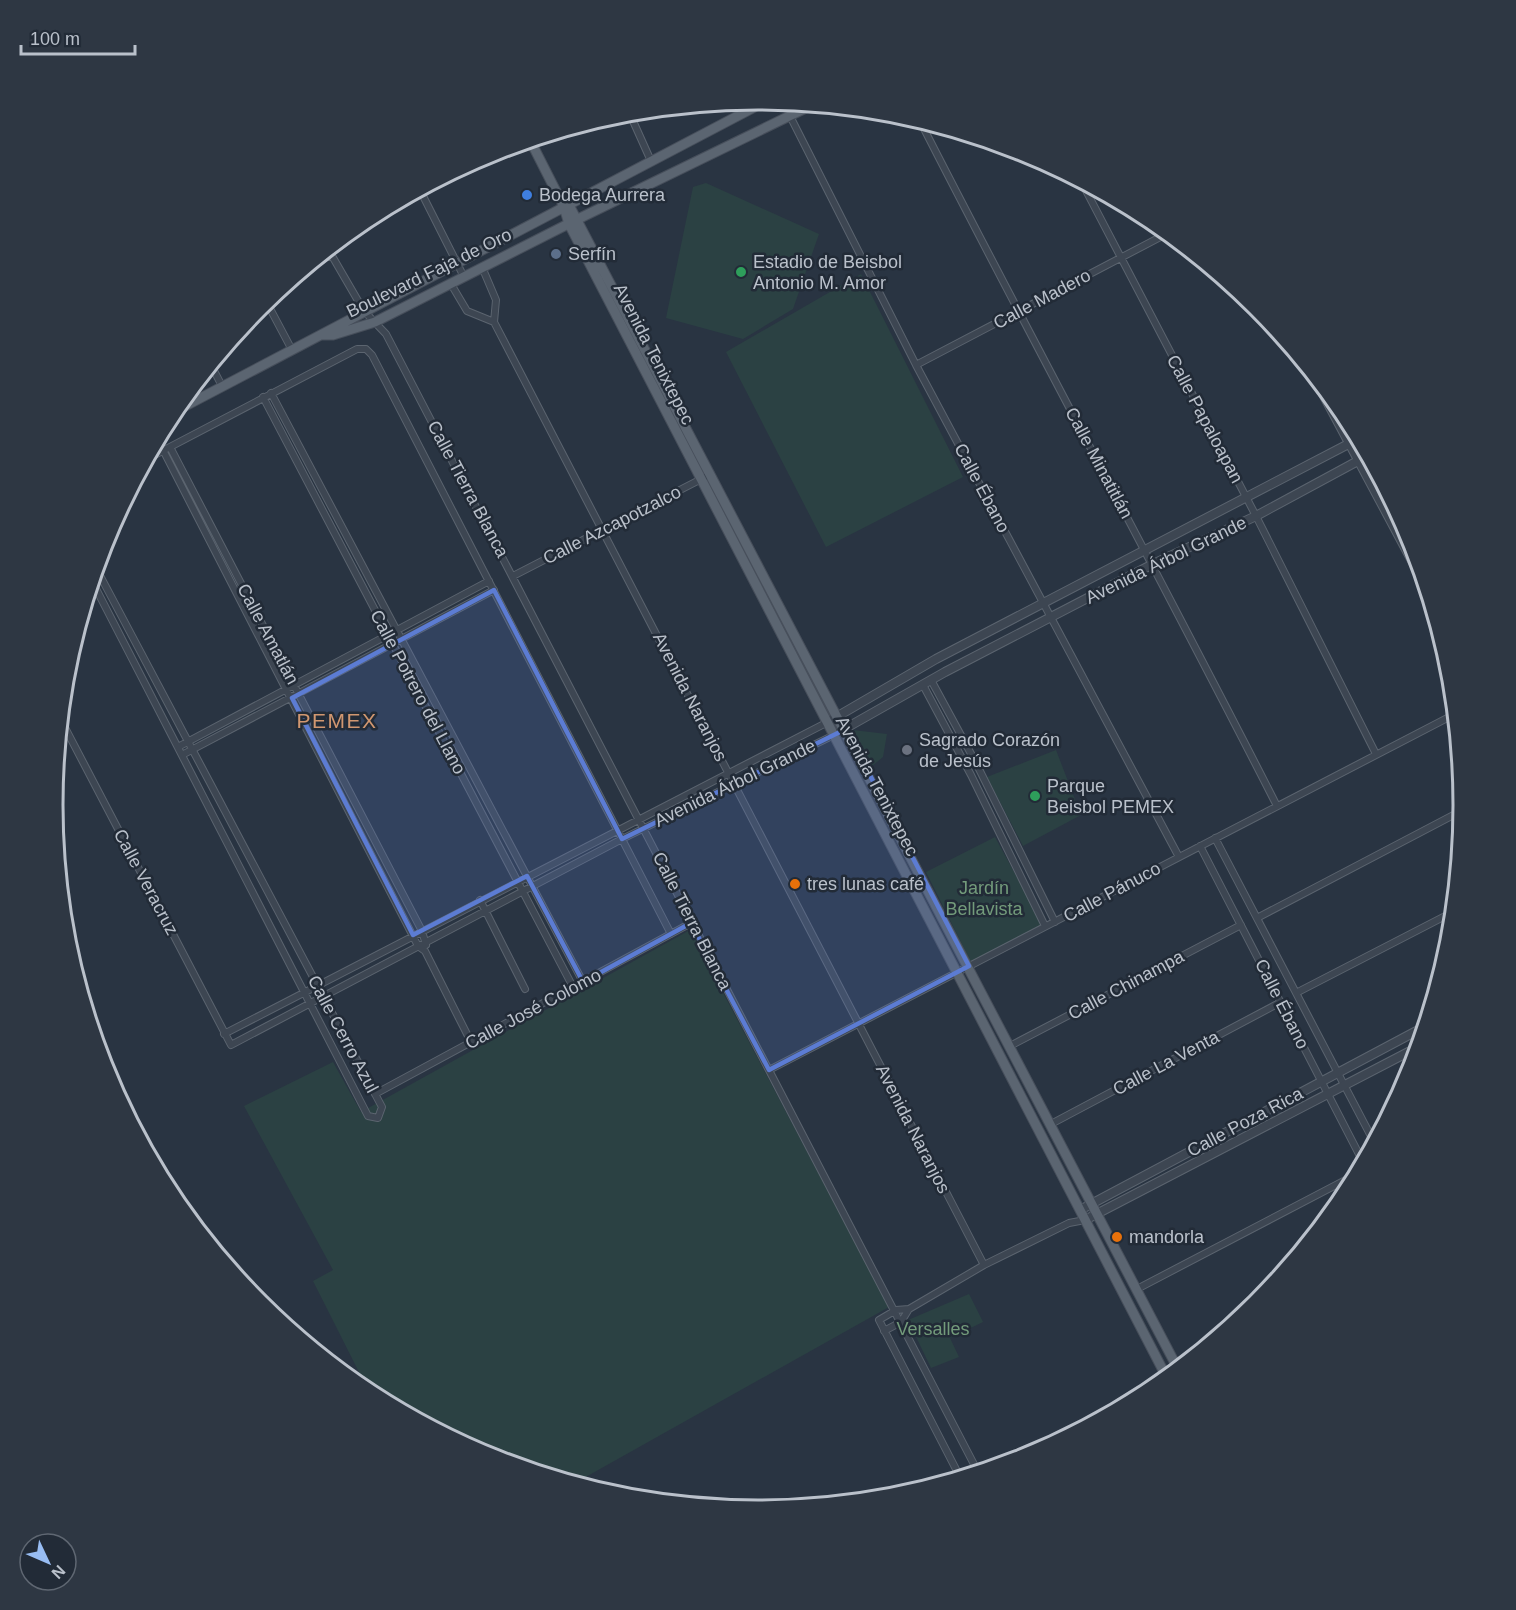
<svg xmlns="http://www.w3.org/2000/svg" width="1516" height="1610" font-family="Arial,sans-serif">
<rect width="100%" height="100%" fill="#293442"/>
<path fill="#2b4143" d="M706 183 819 234 793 309 743 339 666 318 693 187Z
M861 274 963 477 826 547 726 352Z
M853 730 887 734 883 757 872 766Z
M1056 750 1081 815 1023 846 987 777Z
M995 837 1043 925 971 962 926 872Z
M690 930 889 1307 575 1483 488 1457 370 1394 313 1281 333 1270 244 1106 333 1062 361 1112Z
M969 1294 983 1322 950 1338 959 1357 931 1368 908 1320Z"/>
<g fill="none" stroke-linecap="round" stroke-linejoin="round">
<defs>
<path id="minor" d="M629 112 651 161
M790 116 916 365 1179 857
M920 121C1037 350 1160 576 1277 806
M1081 181 1256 516 1376 754
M420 190 464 277
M328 249 364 311 386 334 978 1472
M482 267 496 300 494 322 984 1265
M305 268 331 255
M451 284 467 311 494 322
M266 301 292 350
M211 365 222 386
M916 365 1168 233
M1309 370 1426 589
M271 393 583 982
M263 397 573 987
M170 447 422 931 426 945
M163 450 418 946 425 951 471 1042
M147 459 357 349H366L372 355 671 934
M513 576 711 474
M92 581 368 1116 378 1118 382 1107 96 568
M931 680 976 763 1055 922
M923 685 971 775 1045 926
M61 720 231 1045 622 839 832 736
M178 747 489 581
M182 755 494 590
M1215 838 1374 1142
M1200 846 1363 1162
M480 900 525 989
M1257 918 1463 810
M1296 993 1453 912
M224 1034 826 723
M1010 1046 1241 925
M769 1070 1455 714
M375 1094 691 923
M1051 1124 1281 1002
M1137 1289 1357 1174
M884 1331 901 1322 909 1309
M960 1477 879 1320 896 1310 909 1309 984 1265 1069 1223 1085 1220"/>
<path id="tertiary" d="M826 723 936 659 1358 439
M839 732 945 672 1153 564 1256 516 1367 456
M1080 1210 1424 1027
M1085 1220 1418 1047"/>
<path id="primary" d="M530 140 564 207 569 224 1167 1378
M569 205 1178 1369
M321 335H333L375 322 576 220 812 105
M172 413 768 100"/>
</defs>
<use href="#minor" stroke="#5b646f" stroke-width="8"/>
<use href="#tertiary" stroke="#5b646f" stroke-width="10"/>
<use href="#primary" stroke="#474f5b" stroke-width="11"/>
<use href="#minor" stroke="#3d4652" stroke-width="6"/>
<use href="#tertiary" stroke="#3d4652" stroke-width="8"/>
<use href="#primary" stroke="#5b6571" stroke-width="9"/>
</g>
<path fill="#5c7cd3" fill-opacity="0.2" stroke="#5c7cd3" stroke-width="4.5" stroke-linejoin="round" d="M494 590 622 839 846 729 969 966 769 1070 691 923 583 982 527 876 413 935 292 698Z"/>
<circle fill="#3f7fe0" stroke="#222b37" stroke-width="2" cx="527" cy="195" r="6"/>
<circle fill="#5c6f8a" stroke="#222b37" stroke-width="2" cx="556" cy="254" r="6"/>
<g fill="#2e9e5b" stroke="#222b37" stroke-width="2">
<circle cx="741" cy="272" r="6"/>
<circle cx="1035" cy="796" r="6"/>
</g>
<circle fill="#6b7280" stroke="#222b37" stroke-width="2" cx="907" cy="750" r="6"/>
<g fill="#e8710a" stroke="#222b37" stroke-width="2">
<circle cx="795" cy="884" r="6"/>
<circle cx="1117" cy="1237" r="6"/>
</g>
<g text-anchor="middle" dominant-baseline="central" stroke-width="5" stroke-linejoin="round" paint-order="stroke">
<g font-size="18" fill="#bac1cb" stroke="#222b37" text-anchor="start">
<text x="539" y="195">Bodega Aurrera</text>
<text x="568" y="254">Serfín</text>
<text x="753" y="262">Estadio de Beisbol<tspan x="753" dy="21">Antonio M. Amor</tspan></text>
<text x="919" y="740">Sagrado Corazón<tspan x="919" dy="21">de Jesús</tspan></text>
<text x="1047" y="786">Parque<tspan x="1047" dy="21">Beisbol PEMEX</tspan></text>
<text x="807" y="884">tres lunas café</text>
<text x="1129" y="1237">mandorla</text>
</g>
<g font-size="18" fill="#bac1cb" stroke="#222b37">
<text transform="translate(429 273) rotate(-26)">Boulevard Faja de Oro</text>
<text transform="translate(1042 299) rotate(-28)">Calle Madero</text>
<text transform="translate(654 354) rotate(63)">Avenida Tenixtepec</text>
<text transform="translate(1205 419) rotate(62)">Calle Papaloapan</text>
<text transform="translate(1099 463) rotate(62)">Calle Minatitlán</text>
<text transform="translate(982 488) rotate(62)">Calle Ébano</text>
<text transform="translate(468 489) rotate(62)">Calle Tierra Blanca</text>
<text transform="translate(612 525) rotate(-27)">Calle Azcapotzalco</text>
<text transform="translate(1166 560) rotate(-26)">Avenida Árbol Grande</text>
<text transform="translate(268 634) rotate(62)">Calle Amatlán</text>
<text transform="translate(418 692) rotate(62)">Calle Potrero del Llano</text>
<text transform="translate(690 697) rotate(63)">Avenida Naranjos</text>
<text transform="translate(735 783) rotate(-26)">Avenida Árbol Grande</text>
<text transform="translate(877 786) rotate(62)">Avenida Tenixtepec</text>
<text transform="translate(146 882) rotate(62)">Calle Veracruz</text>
<text transform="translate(1112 892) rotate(-28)">Calle Pánuco</text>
<text transform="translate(692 921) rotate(63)">Calle Tierra Blanca</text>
<text transform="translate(1126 985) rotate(-28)">Calle Chinampa</text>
<text transform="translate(1282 1004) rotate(63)">Calle Ébano</text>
<text transform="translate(533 1009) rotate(-28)">Calle José Colomo</text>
<text transform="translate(343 1034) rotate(62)">Calle Cerro Azul</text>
<text transform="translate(1166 1063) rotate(-28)">Calle La Venta</text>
<text transform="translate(1245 1122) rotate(-28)">Calle Poza Rica</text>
<text transform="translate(913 1129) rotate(63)">Avenida Naranjos</text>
</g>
<g font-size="18" fill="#739b7b" stroke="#222b37">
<text x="984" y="888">Jardín<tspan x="984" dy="21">Bellavista</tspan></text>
<text x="933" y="1329">Versalles</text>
</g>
<g font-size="21" letter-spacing="1.5" fill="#d19770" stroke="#222b37">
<text x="337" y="720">PEMEX</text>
</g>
</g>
<path d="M0 0H1516V1610H0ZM63 805a695 695 0 1 1 1390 0a695 695 0 1 1-1390 0Z" fill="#2e3743" fill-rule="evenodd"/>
<path fill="none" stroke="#bac1cb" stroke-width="3" d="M63 805a695 695 0 1 1 1390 0a695 695 0 1 1-1390 0Z"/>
<g transform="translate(48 1562) rotate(134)"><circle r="28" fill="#222b37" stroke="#5f6772" stroke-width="1.5"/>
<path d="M0-4.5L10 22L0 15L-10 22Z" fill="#98bdf3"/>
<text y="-9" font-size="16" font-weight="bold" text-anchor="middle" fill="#bac1cb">N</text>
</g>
<path d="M21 45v9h114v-9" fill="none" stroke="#bac1cb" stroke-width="3"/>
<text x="30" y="45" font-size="18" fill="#bac1cb" stroke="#222b37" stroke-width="4.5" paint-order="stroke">100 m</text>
</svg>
